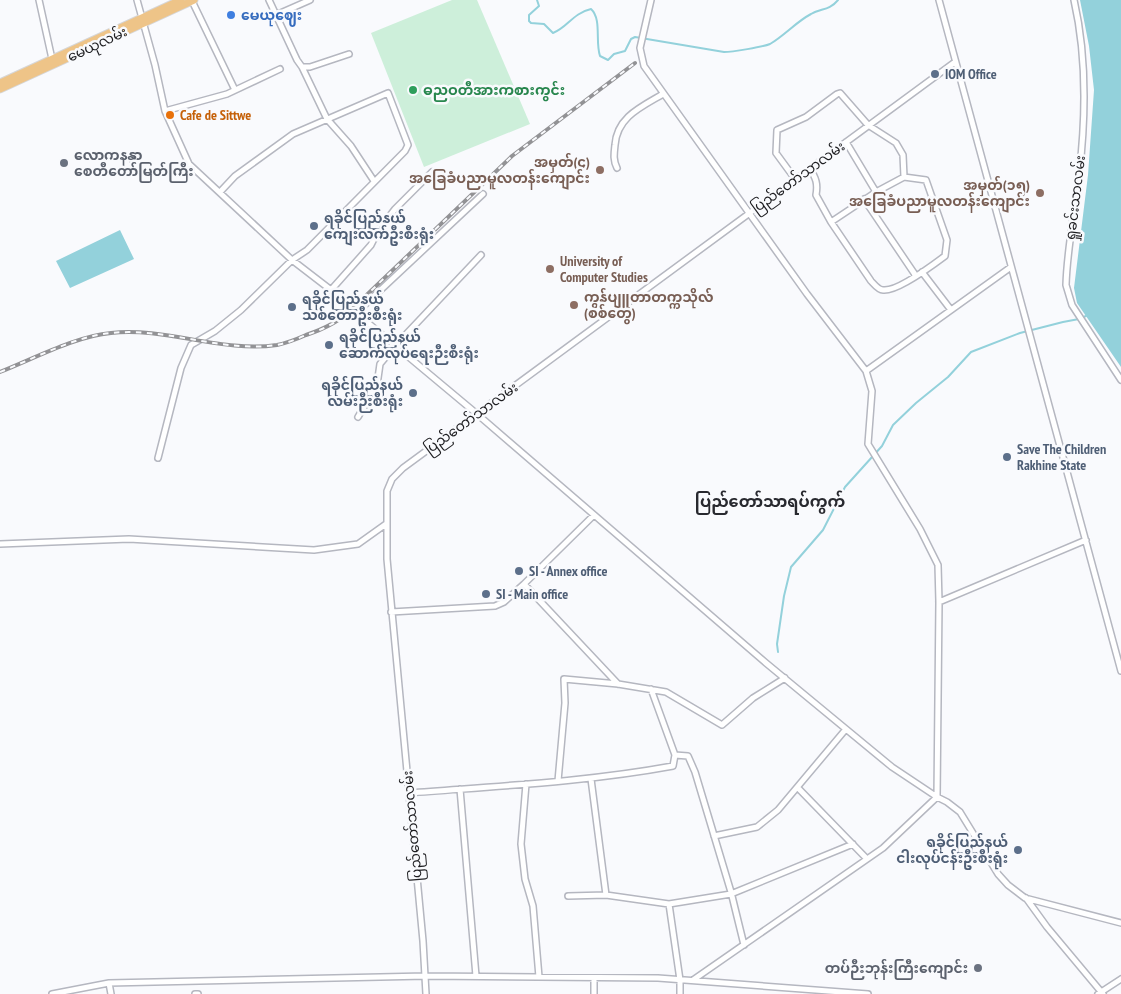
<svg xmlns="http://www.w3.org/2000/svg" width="1121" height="994" font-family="'PT Sans Narrow','Noto Sans Myanmar',sans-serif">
<rect width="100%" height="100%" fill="#f9fafd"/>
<path fill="#cdefda" d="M452 0H477L530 124 424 167 371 33Z"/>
<path fill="#93d1db" d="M1080 0H1121V367L1077 303 1074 288 1088 175 1094 90 1089 46Z
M120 230 134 259 70 288 56 261Z"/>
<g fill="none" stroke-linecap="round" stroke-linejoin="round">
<path stroke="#93d1db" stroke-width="2" d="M537 0 539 6 529 15V21L531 23 544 24 553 33C567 28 573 13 591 9 602 19 595 42 600 56L608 60 614 54 625 51 631 39 635 37 724 52C732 52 763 47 770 44 785 35 796 22 811 14 821 8 829 11 838 0
M778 652 777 644 784 596 791 567 823 530 845 487 882 446 893 425 916 403 948 377 971 352 1020 333 1063 322 1079 319 1086 316"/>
<defs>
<path id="minor" d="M39 0 52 59
M137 0 155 65 165 111 189 164 292 260 331 290 356 313 477 414 766 663 892 767 937 797 883 848 693 980
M269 0 297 60 302 67H310L349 54
M651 0 640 48 644 66 807 294 866 371 1011 267
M939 0 1121 671
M1074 0C1087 57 1086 117 1079 175 1075 212 1067 248 1066 285L1072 305 1121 380
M192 1 235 90
M276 15 310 0
M302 67 327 119 351 146 374 181
M165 111 227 94 280 69
M846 142 876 192
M617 168C613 160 614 154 615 145 617 117 641 107 663 94
M810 169C816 178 818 184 816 195L831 222 876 192 904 177 926 180 947 240 945 256C933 265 897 292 883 290 878 290 874 284 871 281L831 222
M795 179 776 153 777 130 806 117 837 94 840 93 868 125 896 143 903 155 904 177
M864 199 916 276
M922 272 951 310
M331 290 371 245 378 231 395 209 432 172
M356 313 483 194
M866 371 872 391 868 444 920 529 938 565 939 602 937 797 947 802 960 812 998 874 1008 885 1025 898 1121 923
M358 417 377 385 380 364 395 346 481 255
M158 458 181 368 191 345 215 331 241 310 292 260 307 250 405 151 408 145 388 93 293 134 235 176 220 192
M594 515 524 584 618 684
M0 544 129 539 314 550 358 544 386 524
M939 602 1086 540
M391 612 495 606 504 602 524 584
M651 689 675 755
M591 779 606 895 669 904 731 894 853 844
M558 781 565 703 564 679 618 684 666 692 722 725 753 698 785 678
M526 784 521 844 525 879 533 906 539 977
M798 788 867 859
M460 789 476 976
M409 793C498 786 586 782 673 766L675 755 688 756 695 772 731 892 744 945
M714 836 757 827 778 810 846 729
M568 896 606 895
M1026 898 1047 927 1103 994
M669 904 680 980V994
M109 983 111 994
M52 994 109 983 426 976 658 978 868 994
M195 994H198
M426 994 423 941 387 559V491L392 479 403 468 955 62
M594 994V978
M1098 994 1121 979"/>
<path id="major" d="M0 83 181 0
M0 89 194 0"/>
</defs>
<use href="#minor" stroke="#b5b7c0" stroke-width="8"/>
<use href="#major" stroke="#d6d6d7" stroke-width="9"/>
<use href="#minor" stroke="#fff" stroke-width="5"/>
<use href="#major" stroke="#eec488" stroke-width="7"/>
<defs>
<path id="rail" d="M0 372C33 359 76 336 111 333 167 327 222 353 277 345 287 343 297 339 306 335 324 329 339 322 352 309L512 156 635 63"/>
</defs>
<use href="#rail" stroke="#929295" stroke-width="4"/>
<use href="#rail" stroke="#f9fafd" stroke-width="2" stroke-dasharray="5.5" stroke-linecap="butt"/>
</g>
<circle fill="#3f7fe0" stroke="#f9fafd" stroke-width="2" cx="231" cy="15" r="5"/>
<g fill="#5c6f8a" stroke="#f9fafd" stroke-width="2">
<circle cx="935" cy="74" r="5"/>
<circle cx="314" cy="226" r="5"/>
<circle cx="292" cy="307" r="5"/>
<circle cx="329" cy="345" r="5"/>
<circle cx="413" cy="393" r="5"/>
<circle cx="1007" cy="457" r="5"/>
<circle cx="519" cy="571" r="5"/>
<circle cx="486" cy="594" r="5"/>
<circle cx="1018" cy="850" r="5"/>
</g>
<circle fill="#2e9e5b" stroke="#f9fafd" stroke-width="2" cx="413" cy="90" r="5"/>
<circle fill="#e8710a" stroke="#f9fafd" stroke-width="2" cx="170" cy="115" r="5"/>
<g fill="#6b7280" stroke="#f9fafd" stroke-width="2">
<circle cx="64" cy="163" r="5"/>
<circle cx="978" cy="968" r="5"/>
</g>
<g fill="#8d6e63" stroke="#f9fafd" stroke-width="2">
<circle cx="600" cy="170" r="5"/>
<circle cx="1040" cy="193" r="5"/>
<circle cx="550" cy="269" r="5"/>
<circle cx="574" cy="305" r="5"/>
</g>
<g text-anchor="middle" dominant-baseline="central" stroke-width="5" stroke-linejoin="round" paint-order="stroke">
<g font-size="14" font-weight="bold" fill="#366cbe" stroke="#f9fafd" text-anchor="start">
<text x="241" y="15">မေယုဈေး</text>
</g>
<g font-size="14" fill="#1d1d20" stroke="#f9fafd">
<text transform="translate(97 44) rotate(-25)">မေယုလမ်း</text>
<text transform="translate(798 177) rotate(-36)">ပြည်တော်သာလမ်း</text>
<text transform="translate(1075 198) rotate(-83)">ရှုခင်းသာလမ်း</text>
<text transform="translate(471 418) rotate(-36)">ပြည်တော်သာလမ်း</text>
<text transform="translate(412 826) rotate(-95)">ပြည်တော်သာလမ်း</text>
</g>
<g font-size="14" font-weight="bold" fill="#4e5e75" stroke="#f9fafd" text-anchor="start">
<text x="945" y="74">IOM Office</text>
<text x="324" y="218">ရခိုင်ပြည်နယ်<tspan x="324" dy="16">ကျေးလက်ဦးစီးရုံး</tspan></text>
<text x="302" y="299">ရခိုင်ပြည်နယ်<tspan x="302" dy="16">သစ်တောဦးစီးရုံး</tspan></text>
<text x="339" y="337">ရခိုင်ပြည်နယ်<tspan x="339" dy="16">ဆောက်လုပ်ရေးဉီးစီးရုံး</tspan></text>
<text x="403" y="385" text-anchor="end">ရခိုင်ပြည်နယ်<tspan x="403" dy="16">လမ်းဉီးစီးရုံး</tspan></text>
<text x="1017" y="449">Save The Children<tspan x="1017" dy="16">Rakhine State</tspan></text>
<text x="529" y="571">SI - Annex office</text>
<text x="496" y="594">SI - Main office</text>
<text x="1008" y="842" text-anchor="end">ရခိုင်ပြည်နယ်<tspan x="1008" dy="16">ငါးလုပ်ငန်းဦးစီးရုံး</tspan></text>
</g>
<g font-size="14" font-weight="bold" fill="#27864d" stroke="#f9fafd" text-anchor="start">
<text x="423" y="90">ဓညဝတီအားကစားကွင်း</text>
</g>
<g font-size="14" font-weight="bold" fill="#c56008" stroke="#f9fafd" text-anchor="start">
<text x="180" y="115">Cafe de Sittwe</text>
</g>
<g font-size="14" font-weight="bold" fill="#5b616d" stroke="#f9fafd" text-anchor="start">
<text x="74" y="155">လောကနန္ဒာ<tspan x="74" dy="16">စေတီတော်မြတ်ကြီး</tspan></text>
<text x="968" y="968" text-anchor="end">တပ်ဉီးဘုန်းကြီးကျောင်း</text>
</g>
<g font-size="14" font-weight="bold" fill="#785e54" stroke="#f9fafd" text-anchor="end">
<text x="590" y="162">အမှတ်(၄)<tspan x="590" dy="16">အခြေခံပညာမူလတန်းကျောင်း</tspan></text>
<text x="1030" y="185">အမှတ်(၁၅)<tspan x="1030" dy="16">အခြေခံပညာမူလတန်းကျောင်း</tspan></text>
<text x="560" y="261" text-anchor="start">University of<tspan x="560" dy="16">Computer Studies</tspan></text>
<text x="584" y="297" text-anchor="start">ကွန်ပျူတာတက္ကသိုလ်<tspan x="584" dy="16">(စစ်တွေ)</tspan></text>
</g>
<g font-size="16" font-weight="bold" fill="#28292f" stroke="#f9fafd">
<text x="770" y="501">ပြည်တော်သာရပ်ကွက်</text>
</g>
</g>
</svg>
